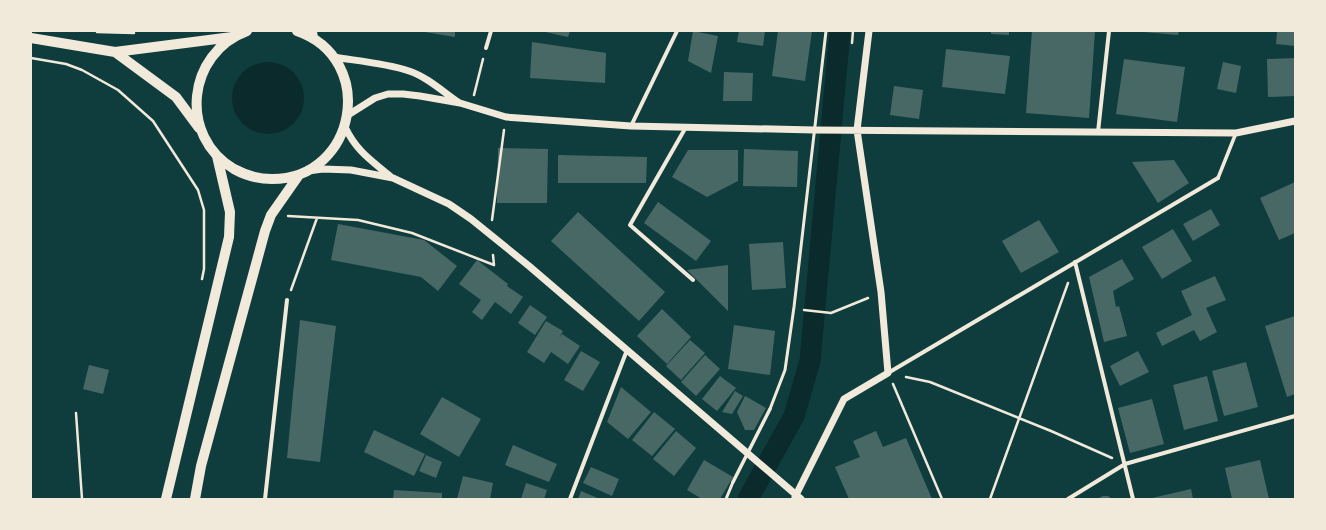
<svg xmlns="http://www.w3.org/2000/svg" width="1326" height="530" font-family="'IBM Plex Sans',sans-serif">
<rect width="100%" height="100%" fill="#0f3d3e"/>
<path fill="#0a2a2b" d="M232 98a36 36 0 1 1 72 0a36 36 0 1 1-72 0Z"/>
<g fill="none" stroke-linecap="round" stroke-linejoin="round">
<path stroke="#0a2a2b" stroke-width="21" d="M748 499 794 416 810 361 840 31"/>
</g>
<path fill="#486865" d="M419 31H455V37Z
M541 31H570L568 37Z
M693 31 718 36 711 73 688 61Z
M739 31H765L763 46 737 42Z
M778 31H812L805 81 772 76Z
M991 31H1009V35L991 34Z
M1032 31H1095L1089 118 1026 113Z
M1143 31H1179L1178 35 1143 32Z
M1277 31H1295V46L1276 44Z
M532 42 606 53 605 83 530 78Z
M946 49 1010 56 1005 94 942 87Z
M1295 58V96L1268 97 1267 59Z
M1124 59 1185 67 1177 122 1116 114Z
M1223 62 1241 66 1236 93 1217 89Z
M724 72 753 73 752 101H723Z
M894 86 923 90 919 119 890 115Z
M498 148 548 149 547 203H497Z
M744 149 798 151 797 187 743 186Z
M688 150H738V181L707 197 672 177Z
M558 155 647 157 646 183H558Z
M1174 160 1189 183 1158 203 1132 162Z
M1295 182V233L1279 240 1260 198Z
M658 202 711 241 696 261 644 223Z
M1211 209 1220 225 1193 241 1183 224Z
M578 212 665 292 639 321 551 241Z
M1039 220 1059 252 1021 273 1002 241Z
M338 224 424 240 457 266 438 291 421 277 331 260Z
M1173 229 1192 261 1162 279 1142 247Z
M783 242 786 288 752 290 749 244Z
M1122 259 1134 279 1113 291 1116 307 1119 306 1127 336 1104 342 1089 277Z
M477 260 508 284 507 286 523 297 511 314 495 302 482 320 472 312 481 300 459 284Z
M728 265V311L687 270Z
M1215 276 1226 300 1206 308 1217 332 1200 341 1194 330 1162 346 1156 333 1192 315 1181 291Z
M530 305 547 317 535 335 518 323Z
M662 309 691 337 667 364 637 336Z
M1295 316V394L1287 397 1265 326Z
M300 320 336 326 320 462 287 458Z
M546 321 563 331 559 338 562 334 580 346 568 364 551 352 544 363 527 352Z
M734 325 775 331 770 375 728 369Z
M690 340 705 353 681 380 666 366Z
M581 351 600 362 583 391 564 380Z
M1138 351 1149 372 1120 386 1110 366Z
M705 355 720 369 696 396 681 382Z
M1246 362 1258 407 1224 416 1212 371Z
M89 365 109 370 103 394 83 389Z
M720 376 736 388 717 411 702 399Z
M1207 376 1218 421 1184 430 1173 385Z
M621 387 651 412 628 439 607 422Z
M735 391 743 396 732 414 722 412Z
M745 396 766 408 754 430H745L737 412Z
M442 397 481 419 459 457 420 434Z
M1152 399 1164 444 1130 453 1118 408Z
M654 412 675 429 652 456 632 440Z
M374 430 425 454 414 476 364 452Z
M676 431 696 448 674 476 653 459Z
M876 431 883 447 906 438 932 499H849L835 467 860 457 853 441Z
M513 445 557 464 549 482 505 465Z
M426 455 442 462 436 478 419 471Z
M704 460 733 477 720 499H702L687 490Z
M1260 460 1269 499H1232L1225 468Z
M591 467 619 479 612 496 583 483Z
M463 476 493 483 490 499H457Z
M526 483 547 490 544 499H521Z
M1191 489 1193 499H1152V498Z
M394 490 442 493V499H393Z
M581 491 600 499H578Z
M1103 496H1108L1112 499H1097Z"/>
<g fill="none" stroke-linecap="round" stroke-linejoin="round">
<path stroke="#f1e9da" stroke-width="2.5" d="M97 32 134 33
M852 43 853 31
M31 58 66 64 82 70 118 90 153 121 198 190 204 210V269L202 279
M474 95 483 59
M288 216 358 220 412 233 494 265 493 255
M492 220 504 130
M291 290 317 218
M804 310 831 313 868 298
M906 377 930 382 1051 431 1112 458
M893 384 942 499
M76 413 82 499
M990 499 1068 283"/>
<path stroke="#f1e9da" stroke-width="3" d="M770 409 785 370 794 307 826 31
M726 499 733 482"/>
<path stroke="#f1e9da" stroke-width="3.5" d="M1218 178 1236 133
M733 482 770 409"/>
<path stroke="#f1e9da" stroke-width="4" d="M486 48 491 31
M631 126 677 31
M686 127 630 225 693 280
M1098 132 1109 31
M1075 262 1133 499
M888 373 1218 178
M265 499 287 300
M570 499 627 350
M1068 499 1125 464 1295 416"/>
<path stroke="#f1e9da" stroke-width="7" d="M333 57C358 61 385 63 409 71 427 77 442 91 458 102
M348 115 375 98 388 94H403L420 96 460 103 506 117 631 126 814 130 1236 133 1295 121
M345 127C357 152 371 160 391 177
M308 171 323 169 351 170 393 178 449 204 471 219 529 266 801 499
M795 497 844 399 888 373 881 292 857 130 869 31"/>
<path stroke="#f1e9da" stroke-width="8" d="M313 31 314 39"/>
<path stroke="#f1e9da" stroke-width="10" d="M247 31C187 53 178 136 234 169 245 175 258 179 272 179 357 179 378 59 297 31
M31 38 115 52 232 37
M115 52 176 97 199 128
M166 499 229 237 230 212 217 156
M195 499 201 466 265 231 271 215 299 175"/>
</g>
<rect width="1326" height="530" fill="none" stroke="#f1e9da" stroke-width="64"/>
</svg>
